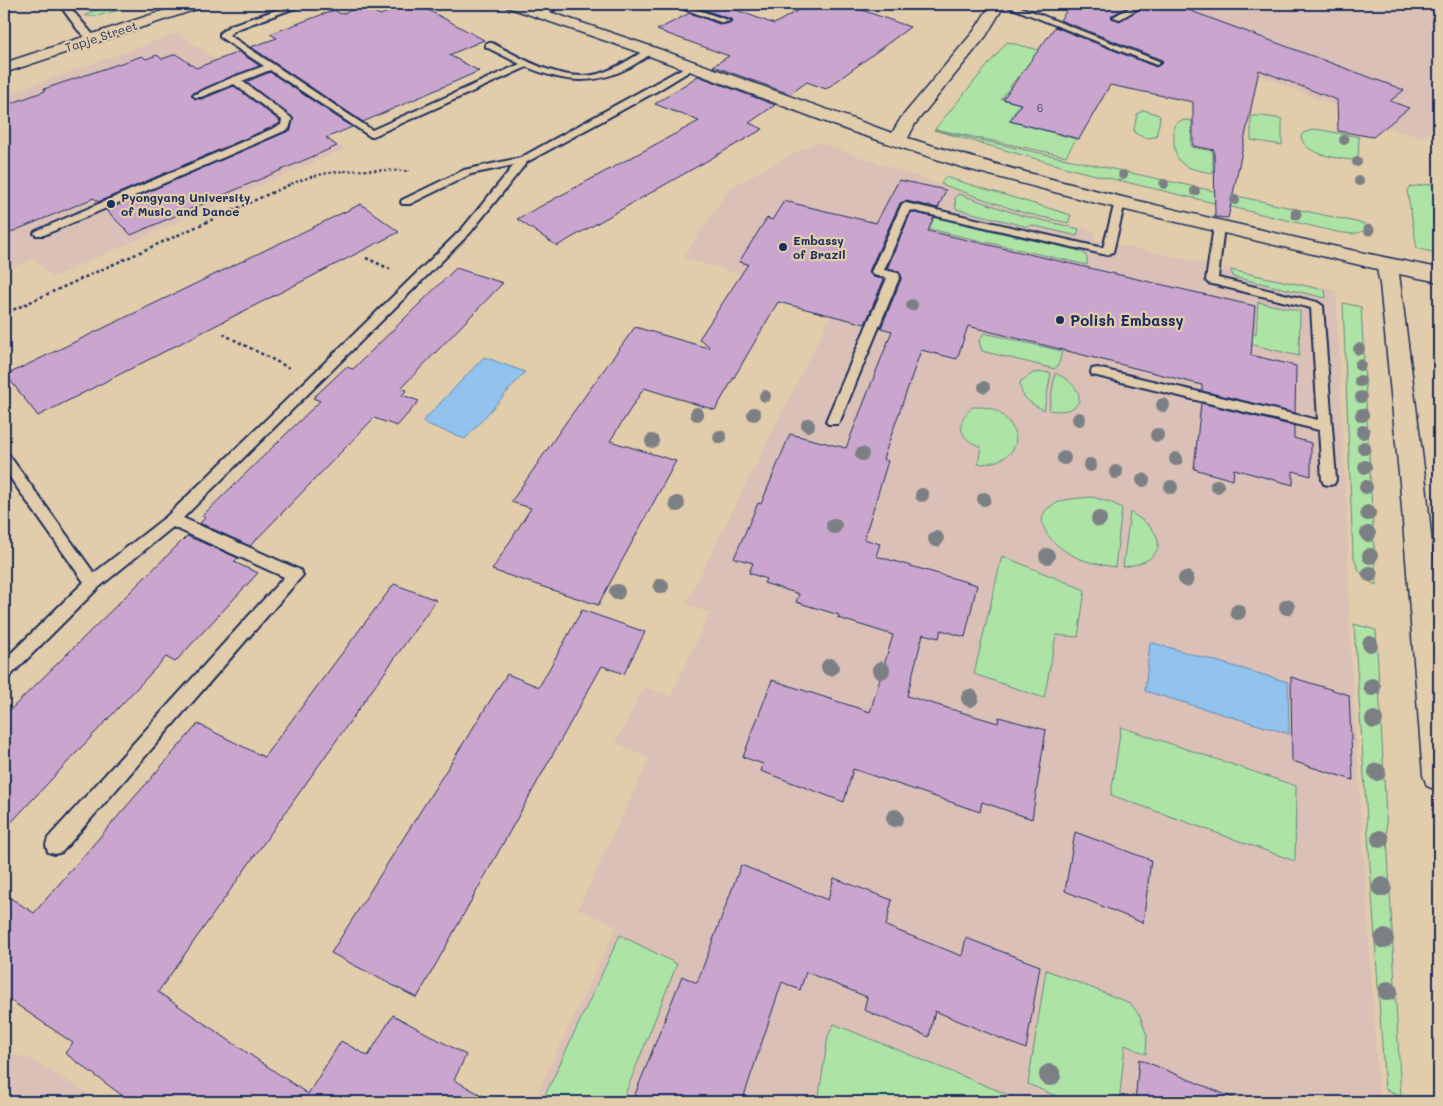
<svg xmlns="http://www.w3.org/2000/svg" width="1443" height="1106" font-family="Mali,sans-serif">
<rect width="100%" height="100%" fill="#e1ccab"/>
<filter id="ink" filterUnits="userSpaceOnUse"><feTurbulence type="fractalNoise" baseFrequency=".02" numOctaves="2"/><feDisplacementMap in="SourceGraphic" scale="10" xChannelSelector="R" yChannelSelector="G"/><feConvolveMatrix kernelMatrix="1 2 1 2 8 2 1 2 1" color-interpolation-filters="sRGB"/></filter>
<g filter="url(#ink)">
<path fill="#dac0b6" d="M1184 4H1430L1439 8V123L1423 137 1399 131 1139 28Z
M178 33 344 149 52 277 34 258 4 271V96Z
M817 142 1021 213 1094 231 1095 240 1336 291 1348 550 1349 624 1379 1102H533L617 926 578 909 650 758 616 743 644 687 671 696 710 613 686 604 838 301 683 258 731 187Z
M4 1052 32 1060 102 1102H4Z"/>
<path fill="#aee3a6" stroke="#648982" d="M110 4H137C125 7 95 20 85 15Z
M1007 42 1043 51 1059 86 1018 76 1001 99 1020 104 1009 121 1076 139 1066 156 935 129Z
M1144 110 1159 115 1160 118 1156 137 1145 138 1135 133 1134 130 1137 114Z
M1251 116H1263L1282 119V145L1251 140Z
M1186 120 1192 121 1191 147 1213 151V173C1177 167 1173 163 1174 126L1180 121Z
M1316 129 1359 137 1358 161C1342 158 1306 157 1301 137L1303 133Z
M934 130 1365 224 1364 231 1353 234 1337 232 1079 171Z
M945 177 1071 215 1068 223 1021 212 941 184Z
M1439 183V254L1417 248 1407 190 1409 187Z
M959 194 1020 215 1079 229 1077 236 1031 225 1029 227 956 209 955 197Z
M931 217 1076 250 1084 253 1087 258V265L916 226Z
M1231 270 1325 290 1326 298 1233 277Z
M1258 302 1300 311 1299 356 1249 344 1195 319 1256 334Z
M1343 303 1361 307 1376 585C1362 579 1357 569 1353 554Z
M984 333 1062 351 1059 363 1055 369 982 351 979 341Z
M1044 372 1051 373 1044 410C1031 404 1020 398 1020 382L1033 373Z
M1055 373C1089 388 1087 416 1049 410Z
M973 407C979 407 987 407 992 409 999 412 1003 415 1008 421 1029 447 1004 464 978 464L981 447C959 439 954 422 973 407Z
M1092 497 1110 502 1122 508 1115 567C1099 564 1083 562 1070 554 1051 544 1026 516 1057 503 1069 498 1080 498 1092 497Z
M1130 512C1139 518 1153 526 1157 537 1164 558 1138 565 1123 567Z
M1002 556 1085 590 1078 637 1056 635 1044 698 974 674Z
M1354 624 1376 630 1401 1097 1385 1089Z
M1121 727 1296 786 1295 861 1111 795Z
M620 935 677 964 622 1102H542Z
M1046 970 1130 1003 1140 1016 1147 1036 1146 1054 1125 1045 1119 1102H1070L1028 1084Z
M834 1024 1026 1102H818L828 1036Z"/>
<path fill="#91c3ed" stroke="#6288b4" d="M484 357 525 372 465 439 422 422Z
M1150 642 1288 682 1289 734 1145 691Z"/>
<path fill="#caa5ce" stroke="#1b2f5e" d="M410 4H417L484 40 449 55 479 71 363 122 251 47 277 38 270 34 334 10 341 14 363 6 380 15Z
M708 4H721L774 24 809 4H845L910 27 826 89 807 82 790 94 713 66 729 56 657 30 690 13 722 25 732 22 731 19 699 8Z
M1071 4H1133L1111 16 1119 21 1148 4H1172L1404 90 1390 101 1409 108 1373 137 1338 131 1337 100 1259 70 1228 218 1215 217 1214 150 1193 146V102L1110 85 1079 139 1010 121 1021 104 1003 99 1055 27 1156 67 1163 62 1162 60 1060 20Z
M239 52 260 66 192 93V96L195 99H202L234 86 280 121 279 124 98 202 94 198 4 235V106L45 91 44 89 142 56 146 59 157 55 162 59 176 54 196 68Z
M270 72 352 127 326 138 337 146 131 235 106 210 291 130 293 118 246 82Z
M698 76 775 105 749 123 763 129 557 246 517 219 699 121 655 104Z
M899 180 946 190 938 208 906 201 900 203 869 271 873 277 884 279 865 324 778 302 715 410 644 388 610 441 676 461 598 605 492 570 531 508 511 502 564 425 635 327 708 348 709 346 699 339 748 264 739 262 767 218 772 220 784 201 876 223Z
M361 204 399 232 38 416 6 375Z
M911 212 934 217 928 231 1255 306 1251 355 1296 366 1295 413 1202 391V385L968 326 957 359 921 350 883 459 888 461 864 539 880 544 876 556 977 585 965 637 941 630 939 638 923 634 907 696 998 723 999 717 1046 730 1032 819 982 802 980 812 853 769 844 802 761 771 763 764 743 757 772 680 870 712 893 635 838 618 839 615 796 602 799 594 764 583 766 579 749 573 753 563 734 558 758 503 761 504 790 434 846 448 892 331 881 328 902 277 898 271 887 269Z
M456 268 503 283 401 388 407 390 402 395 419 401 397 426 374 418 250 546 200 523 206 517 202 516 320 401 313 398 346 367 353 369Z
M1201 403 1294 426V438L1311 443V476L1293 471V485L1234 469 1233 480 1194 469Z
M187 536 238 558 234 562 258 573 175 662 166 657 4 830V716Z
M394 584 436 600 158 992 308 1094 341 1041 368 1056 393 1015 466 1055 454 1080 494 1102H131L65 1053 73 1043 4 996V894L34 913 198 724 264 757Z
M582 610 645 632 624 674 602 666 417 998 331 953 507 674 539 687Z
M1291 677 1349 695 1353 780 1292 761Z
M1075 832 1151 860 1143 923 1065 891Z
M741 865 828 900 834 878 892 900 886 926 962 956 966 938 1040 966 1026 1049 935 1011 929 1037 864 1010 867 997 806 972 800 990 782 982 742 1102H632L682 976 697 983Z
M1139 1059 1241 1101V1102H1135Z"/>
<g fill="none" stroke-linecap="round" stroke-linejoin="round">
<defs>
<path id="service" d="M59 4H67L95 37V41H89L78 30Z
M295 4H306L237 29 229 35 372 130 520 64 486 47V43H492C523 59 562 83 598 74 616 69 632 58 647 49L654 51C648 57 639 61 632 66 595 86 565 83 527 67L371 137 270 70 242 81 290 117 292 119 289 129 44 235H36L34 233 36 231 281 125 282 120 234 84 201 97H195L193 95 231 78 264 66 220 37V33L231 25Z
M556 4H567L543 15 536 13Z
M670 4H681L730 21 723 23Z
M1002 4H1013L1161 62 1157 65 1154 64Z
M1136 4H1146L1120 19 1113 17Z
M690 64 694 67 693 69 657 91 527 162 470 233 183 518 300 570 303 575 62 852 55 854 48 852 46 845 48 838 284 577 173 527 98 588 10 676 4 678V660L84 582 4 469V454L9 455 94 573 167 516 462 229 514 165 471 174 410 204H402L401 202 402 200 464 170 520 158Z
M1120 199 1125 202 1113 252 1107 255 910 210 884 270 898 273 900 276 840 421 838 424H828L826 421 887 278 873 275 871 272 902 204 906 203 1103 248 1115 202Z
M1219 223 1224 226 1218 278 1317 302 1323 306 1336 480 1334 484 1329 485 1324 484 1322 480 1319 430 1097 376 1092 375 1091 372 1092 369 1097 368 1318 420 1311 308 1208 283 1206 280 1214 226Z"/>
<path id="minor" d="M504 4H526L656 48 892 133 901 118 974 31 991 4H1005L986 36 915 124 908 138C1009 170 1111 195 1214 219 1289 236 1364 254 1439 268V282L1399 274 1426 484 1439 616V791L1427 786 1423 775 1400 484 1380 284 1377 269 1096 203 964 168 850 131 644 54 507 7Z"/>
<path id="secondary" d="M184 4H206L203 7 4 73V63Z"/>
</defs>
<use href="#service" stroke="#1b2f5e" stroke-width="4"/>
<use href="#minor" stroke="#1b2f5e" stroke-width="3"/>
<use href="#secondary" stroke="#1b2f5e" stroke-width="3"/>
<path stroke="#1b2f5e" stroke-width="2" stroke-dasharray="2.5 2.5" stroke-linecap="butt" d="M473 4 484 8
M291 184C330 167 368 170 410 171"/>
<path stroke="#1b2f5e" stroke-width="2.5" stroke-dasharray="3 3" stroke-linecap="butt" d="M366 258 390 269
M8 312 293 183
M223 334 289 368"/>
<use href="#service" fill="#e1ccab" fill-rule="evenodd"/>
<use href="#minor" fill="#e1ccab" fill-rule="evenodd"/>
<use href="#secondary" fill="#e1ccab" fill-rule="evenodd"/>
</g>
<g fill="#7c8084">
<circle cx="1344" cy="140" r="5"/>
<circle cx="1357" cy="162" r="5"/>
<circle cx="1123" cy="175" r="5"/>
<circle cx="1359" cy="181" r="5"/>
<circle cx="1164" cy="184" r="5"/>
<circle cx="1195" cy="191" r="5"/>
<circle cx="1235" cy="200" r="5"/>
<circle cx="1296" cy="214" r="5.5"/>
<circle cx="1369" cy="230" r="5.5"/>
<circle cx="912" cy="305" r="6"/>
<circle cx="1359" cy="349" r="6"/>
<circle cx="1360" cy="365" r="6"/>
<circle cx="1360" cy="381" r="6"/>
<circle cx="984" cy="387" r="6"/>
<circle cx="765" cy="396" r="6"/>
<circle cx="1361" cy="397" r="6"/>
<circle cx="1163" cy="405" r="7"/>
<circle cx="697" cy="414" r="7"/>
<circle cx="754" cy="414" r="7"/>
<circle cx="1362" cy="415" r="7"/>
<circle cx="1079" cy="419" r="7"/>
<circle cx="808" cy="425" r="7"/>
<circle cx="1363" cy="432" r="7"/>
<circle cx="1157" cy="435" r="7"/>
<circle cx="720" cy="437" r="7"/>
<circle cx="652" cy="441" r="7"/>
<circle cx="1364" cy="448" r="7"/>
<circle cx="862" cy="454" r="7"/>
<circle cx="1064" cy="458" r="7"/>
<circle cx="1176" cy="459" r="7"/>
<circle cx="1090" cy="465" r="7"/>
<circle cx="1365" cy="467" r="7"/>
<circle cx="1116" cy="472" r="7"/>
<circle cx="1143" cy="480" r="7"/>
<circle cx="1217" cy="486" r="7"/>
<circle cx="1171" cy="487" r="7"/>
<circle cx="1366" cy="487" r="7"/>
<circle cx="922" cy="495" r="7"/>
<circle cx="984" cy="499" r="7"/>
<circle cx="677" cy="504" r="8"/>
<circle cx="1368" cy="513" r="8"/>
<circle cx="1099" cy="519" r="8"/>
<circle cx="834" cy="526" r="8"/>
<circle cx="1368" cy="534" r="8"/>
<circle cx="936" cy="539" r="8"/>
<circle cx="1047" cy="556" r="8"/>
<circle cx="1370" cy="556" r="8"/>
<circle cx="1370" cy="574" r="8"/>
<circle cx="1186" cy="579" r="8"/>
<circle cx="661" cy="586" r="8"/>
<circle cx="617" cy="592" r="8"/>
<circle cx="1287" cy="607" r="8"/>
<circle cx="1238" cy="612" r="8"/>
<circle cx="1370" cy="644" r="8"/>
<circle cx="830" cy="667" r="9"/>
<circle cx="881" cy="670" r="9"/>
<circle cx="1372" cy="687" r="9"/>
<circle cx="970" cy="698" r="9"/>
<circle cx="1374" cy="720" r="9"/>
<circle cx="1377" cy="772" r="9"/>
<circle cx="895" cy="818" r="9"/>
<circle cx="1380" cy="839" r="9"/>
<circle cx="1382" cy="887" r="10"/>
<circle cx="1384" cy="939" r="10"/>
<circle cx="1388" cy="991" r="10"/>
<circle cx="1050" cy="1075" r="11"/>
</g>
</g>
<g fill="#1b2f5e" stroke="#e1ccab" stroke-width="2">
<circle cx="111" cy="204" r="5"/>
<circle cx="783" cy="247" r="5"/>
<circle cx="1060" cy="320" r="5"/>
</g>
<g text-anchor="middle" dominant-baseline="central" stroke-width="4.5" stroke-linejoin="round" paint-order="stroke">
<g font-size="11" fill="#474c7a">
<text x="1040" y="107">6</text>
</g>
<g font-size="12" fill="#1b2f5e" stroke="#e1ccab">
<text transform="translate(101 36) rotate(-18)">Tapje Street</text>
</g>
<g font-size="12" font-weight="bold" fill="#1b2f5e" stroke="#e1ccab" text-anchor="start">
<text x="121" y="197">Pyongyang University<tspan x="121" dy="14">of Music and Dance</tspan></text>
<text x="793" y="240">Embassy<tspan x="793" dy="14">of Brazil</tspan></text>
</g>
<g font-size="15" font-weight="bold" fill="#1b2f5e" stroke="#e1ccab" text-anchor="start">
<text x="1070" y="320">Polish Embassy</text>
</g>
</g>
<rect width="1443" height="1106" fill="none" stroke="#e1ccab" stroke-width="20"/>
<rect x="10" y="10" width="1423" height="1086" fill="none" stroke="#1b2f5e" stroke-width="2" filter="url(#ink)"/>
</svg>
